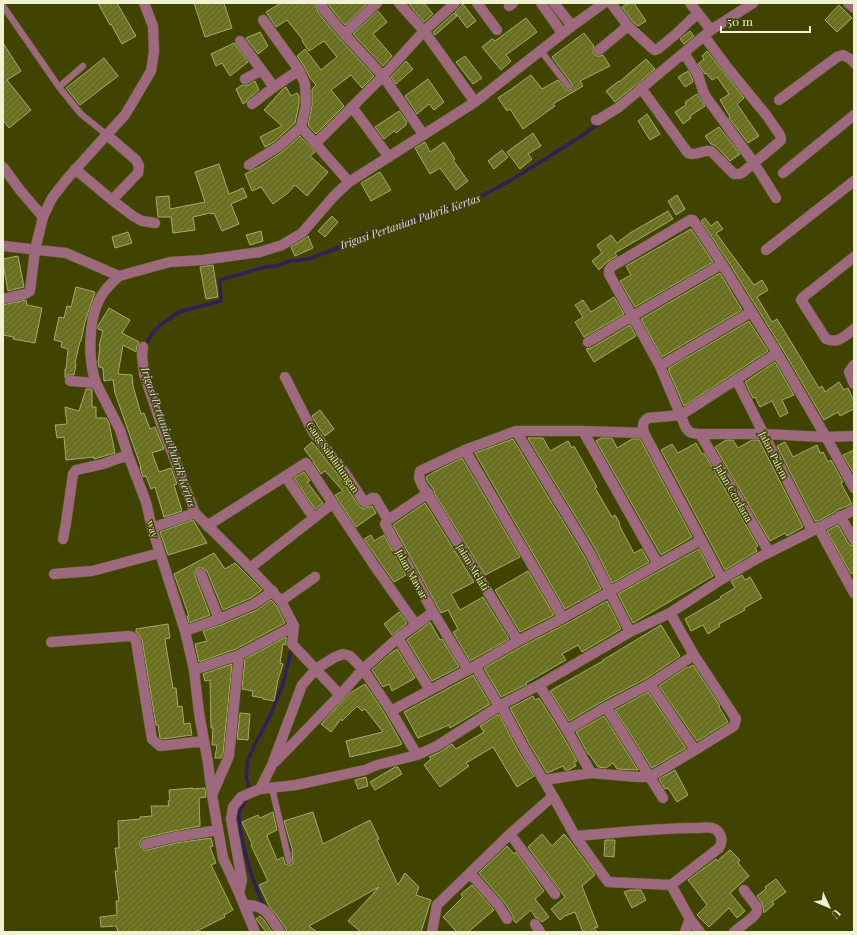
<svg xmlns="http://www.w3.org/2000/svg" width="857" height="935" font-family="'Playfair Display',serif">
<defs>
<pattern id="building-hatch" width="6" height="6" patternUnits="userSpaceOnUse"><rect width="6" height="6" fill="#707723"/><path d="M-1 1l2-2M0 6l6-6M5 7l2-2" fill="none" stroke="#5c6031"/></pattern>
</defs>
<rect width="100%" height="100%" fill="#404400"/>
<g fill="none" stroke-linecap="round" stroke-linejoin="round">
<path stroke="#321e5c" stroke-width="3.5" d="M145 346 153 332 163 323 179 312 221 301 220 280 265 267 277 266 290 261 309 259 340 247 361 236 472 201 508 182 537 164 580 137 599 123
M249 787 246 776 248 760 255 744 270 716 283 684 292 647
M247 798 239 812V822L244 848 251 873 262 903 265 906"/>
</g>
<path fill="url(#building-hatch)" stroke="#a4ab6d" d="M98 3H117L136 36 122 44 111 24 110 25Z
M194 3H224L232 28 205 37Z
M281 3H315L319 14 339 38 374 76 362 88 351 75 331 90 344 106 316 134 308 125 312 106V89L316 85 310 78 304 66 297 56 305 49 321 70 337 57 324 41 309 51 302 41 303 40 287 20 276 27 266 12Z
M328 3H368L345 25 330 7Z
M408 3H424L433 14 424 22Z
M628 3H634L646 21 638 26 633 22 622 7Z
M463 4 476 21 467 28 455 12Z
M839 5 852 18 837 32 825 20Z
M378 11 387 22 373 34 392 56 383 66 353 34Z
M454 13 457 16 435 35 433 32Z
M526 18 537 32 506 55 511 61 501 70 482 47 492 39 495 41Z
M690 31 694 36 684 44 680 39Z
M260 32 268 46 258 54 246 38Z
M584 33 594 46 593 51 594 54 597 56H600L603 55 610 66 580 81 583 86 553 104 555 106 523 129 510 109 507 111 498 98 510 90 531 75 542 89 558 80 565 89 568 90H570L572 87V84L552 57Z
M3 43 21 71 7 80 31 110 9 128 3 120Z
M234 43 248 62 230 76 222 63 216 66 211 54Z
M707 51 744 98 737 104 759 136 748 143 729 118 730 117 720 100 729 94 717 77 712 80 706 73 705 74 698 64 704 59 702 56Z
M465 56 482 78 473 84 456 62Z
M104 58 118 76 80 105 66 88Z
M646 59 655 69 615 102 606 91 619 81V82Z
M406 61 413 69 396 84 391 77Z
M688 71 692 78 693 82 685 87 678 77Z
M428 79 444 102 434 110 429 104 417 114 405 96Z
M255 81 259 90 248 99 246 102 243 104 236 89 242 85H248Z
M286 87 291 96 297 93 299 96V104L295 123 274 142 265 147 260 137 282 126 264 110 283 89Z
M697 94 705 106 690 116 691 118 683 124 675 112 686 105 685 102Z
M399 111 407 122 406 124V125L396 133 394 131 384 139 375 127Z
M647 114 660 134 650 140 638 121Z
M719 127 740 154 730 161 716 146 711 144 705 136Z
M533 133 541 146 528 154 532 159 520 169 507 152Z
M300 136 315 152 310 156 328 172 307 196 295 185 288 193 273 204 261 187 252 191 245 174 261 166 282 152Z
M425 142 430 152 444 142 455 159 453 160 468 181 456 190 440 168 430 174 415 148Z
M502 150 508 157 494 169 488 161Z
M219 164 229 194 243 188 247 197 231 204 239 224 222 231 214 213 211 214 210 213 193 217 195 230 173 233 171 217H158L156 197 169 196 170 209 205 202 195 172Z
M380 172 391 190 371 201 361 183Z
M677 195 685 209 676 215 668 201Z
M668 211 673 219 615 253 617 256 607 262 599 270 592 261 602 253 597 245 611 235 617 243 630 233Z
M332 216 338 222 325 237 318 231Z
M705 218 711 226 717 221 723 229 716 233 754 285 762 280 768 290 757 297 772 322 777 319 819 388 822 386 825 392 839 382 844 390 848 388 854 401V409L840 416 838 412 824 420 783 350 728 261 701 221Z
M691 229 713 262 635 307 620 281 631 275 626 266Z
M261 231 263 241 250 245 246 235Z
M128 232 132 243 115 248 112 237Z
M308 236 313 248 295 256 291 247 306 238Z
M18 256 24 287 8 291 3 264V259Z
M213 265 218 297 206 299 200 267Z
M720 273 742 310 662 357 641 319Z
M76 287 95 292 85 322 81 341H80L75 363 76 364 74 375H68L65 378V369H66L68 349 61 347 62 342 54 340 59 317 64 318 67 306 71 307Z
M614 297 624 314 584 337 575 322 583 317 575 305 583 300 591 312Z
M26 300 27 305 42 308 35 343 13 339 14 337 3 335V305Z
M109 308 130 320 122 333 139 342 137 346 136 352 123 345 118 374 132 375 133 386 141 414 144 413 150 429 155 427 164 449 152 453 159 472 171 468 177 484 174 485 182 511 164 517 155 487 151 489 146 476 143 477 140 467H141L115 393 113 380H110L104 381 103 368 99 367 98 362 100 347 99 346 103 331 98 329V326Z
M749 321 768 351 684 406 668 369H670L669 368Z
M630 325 636 336 594 362 586 349 591 348Z
M775 362 794 395 782 400 788 413 780 417 772 401 760 407 755 397 753 398 745 382Z
M86 389H92V407H96V418H106L109 423 115 453 94 459V457L66 460 64 437 57 438 55 425 67 424 65 407 79 411Z
M320 410 334 429 325 436 319 428 312 416Z
M528 438H543L550 451 568 441 572 448 574 446 597 487 595 488 612 517 615 515 620 524 619 525 634 553 642 549 649 562 612 583 596 550Z
M601 438H612L617 448 632 439H640L692 537 661 555 596 441Z
M513 439 584 556 601 589 565 609 475 453Z
M726 440H733L738 448 752 440H759L803 527 787 536 785 533 770 541 715 447Z
M312 442 340 477 359 506 361 508H366L372 506 376 513 356 527 335 495 343 491 325 471 321 474 313 462H314L304 449Z
M785 442 793 457 817 445 820 453 823 452 828 462 831 460 843 482 841 483 852 504 837 510 835 512 818 521H815L777 446Z
M696 443 702 454 704 453 758 546 755 548 757 551 725 570 661 450 672 444 678 453Z
M854 450V474L843 455Z
M462 458 520 557 485 575 434 493V490L428 482 426 477 434 472Z
M304 472 310 481 307 482 323 503 315 509 294 478Z
M425 503 474 582 451 594 460 610 483 597 509 639 470 661 453 632 458 629 448 610 441 613 393 525Z
M193 520 207 543 168 555 160 532Z
M838 525 848 543 850 545 854 546V572L851 574 827 531Z
M371 535 374 541 384 535 406 575 394 582 364 539Z
M699 549 713 576 633 623 618 594Z
M214 553 225 569 235 563 262 590 251 598 223 610 207 571 202 568H198L195 573V576L210 615 189 623 187 616H189L174 574Z
M528 571 554 615 520 632 495 590Z
M742 575 745 580 750 577 762 598 744 608 745 610 719 624 720 626 708 634 703 625 691 631 685 619 721 598 720 597 735 588 731 581Z
M271 600 276 605 285 623 236 649 199 662 195 644 207 641 203 631 221 625 257 610Z
M607 601 621 629 582 652 578 645 562 654 566 660 526 683 527 684 501 697 484 668 521 647 566 624Z
M399 612 407 623 392 635 384 624Z
M430 622 440 640 442 639 459 667 432 681 407 640Z
M168 624 170 638 165 639 167 652 173 688H176L178 707 182 706 184 724 190 723 192 735 162 739 160 738 158 725H156L142 640 138 633 136 632V629Z
M661 625 680 656 647 678 603 701 569 721 550 691 603 661V660Z
M286 637V645L283 644 280 663 283 664 278 680 274 701 263 699V698L252 696 253 691 242 689 245 659Z
M397 649 415 678 392 691 389 684 383 687 372 670 391 653Z
M232 664 223 754 221 758H215L217 745H212L213 728H211L210 680 205 681 203 674Z
M693 665 720 706 719 707 728 722 697 741 659 686 687 667V668Z
M473 675 490 704 450 728 449 725 418 738 404 712Z
M365 684 385 714 402 744 397 746 350 757 346 741 383 732 365 709 362 711 357 706 342 721 341 719 331 732 321 724 350 693Z
M648 692 686 748 652 768 615 710Z
M533 696 535 700 539 698 561 733 577 761 574 762 576 766 568 770H565L563 766 547 773 530 745 510 708Z
M240 713 250 714 248 740 237 739Z
M499 714 518 751 534 776 517 787 493 747 466 763 469 766 440 787 424 765 431 759 429 757 440 752 452 744 456 749 484 732 480 726Z
M604 716 638 770 617 769 613 763 606 768 598 767 589 754H588L576 732Z
M395 767H398L402 774 375 790 370 782Z
M675 770 688 795 677 802 668 788 665 789 659 779Z
M366 777 368 786 358 789 355 780Z
M193 788V789L205 788 206 797 199 798 200 826 174 831 144 838 142 839 140 842V846L144 850H148L176 843 211 838 213 846 210 847 216 863 211 865 233 910 224 915 225 917 195 932H118L116 926 101 927 100 917 117 915 116 901H119L115 871H118L115 848H119L118 821 140 819V817L152 816 151 806H169L168 801H170L169 790Z
M273 812 277 830 267 835 268 836H267L277 860 283 857 285 864 288 865H292L293 863 292 852H293L284 821 313 812 323 844 370 820 379 839 377 840 398 885 405 873 419 887 416 895 431 900 421 932H361L348 921 379 887 309 926 317 932H286V929L278 917 269 906 259 885 268 881 251 845 252 844 242 822 258 815 260 818Z
M542 834 552 846 564 834 570 841 595 875 582 886 598 927 594 928 597 932H583L575 912 565 916 560 920 551 909 565 897 528 847Z
M605 840H615L614 857 604 856Z
M507 846 514 854 516 852 544 891 535 899 549 917 542 922 538 918H536L531 910 516 923 513 920V916L505 903 479 873Z
M730 850 740 860 738 863 749 876 730 893 745 911 737 918 729 908 709 927 697 915 707 905 688 880 716 859 717 861Z
M776 879 786 892 772 902 774 904 764 913 762 903 757 896 766 889 765 887Z
M472 885 494 910 468 932H457L443 917 463 897 461 894Z
M630 890H641L646 900 632 908 624 892Z
M260 916 264 920 272 932H266L256 919Z"/>
<g fill="none" stroke-linecap="round" stroke-linejoin="round">
<defs>
<path id="service" d="M3 6 59 87 81 114 107 135
M541 51 568 86
M59 87 83 66
M272 788 289 861"/>
<path id="minor" d="M321 3 324 10 344 34 377 3
M399 3 424 31 475 102
M477 3 497 30
M541 3 562 33
M554 3 572 26
M611 3 628 26 653 49 655 50 658 49 676 34 698 13
M690 3 711 30
M848 3 854 8
M509 6 513 3
M263 20 299 70 305 84 306 105 301 127 349 182
M344 34 383 76 423 134
M240 41 274 87
M599 50 628 26
M684 53 698 75 703 91 706 97 754 163 776 198
M245 79 262 70
M641 88 688 153C696 157 703 149 711 151L734 174H739L742 173 778 143 781 140 780 135 767 116 727 67 704 36
M779 100 837 57 843 55 852 60 854 63
M252 104 274 87 299 70
M352 107 389 157
M596 120H598L619 107 711 30 753 3
M315 144 383 76 424 31 455 3
M249 165 278 147 301 127
M3 167 20 190 43 217 35 250 30 291 25 294 3 299
M75 169 112 200 138 173 139 166 136 160 107 135
M783 173 854 115
M112 200 133 216 142 221 155 223
M43 217 52 198 66 180 101 141 125 115 151 71 154 52 153 26 144 3
M3 246 66 253 119 276 170 262 203 260 260 252 282 245 302 233 334 196 349 182 475 102 572 26 604 3
M766 250 854 181
M854 257 802 298 801 300 826 339C838 344 845 336 854 329
M119 276C114 281 108 286 104 292 88 313 87 358 96 383L120 430 128 455 146 502 152 528 185 631 194 670 199 713 208 763 212 795 223 858 239 893 255 932
M588 342 722 264
M143 347 142 355 144 374 161 424 195 513 250 568 281 601 294 626 292 644 340 695
M854 365 853 366 849 372 854 384
M660 366 751 312
M285 377 313 432 345 473 364 502H366L372 498H375L388 520
M736 379 812 530
M70 381 96 383
M516 431H583L658 564
M583 431 644 433
M700 434 769 552
M854 436 826 437 764 434H700C692 433 689 434 685 426L660 366 609 274V270L611 267 690 220H693L722 264 777 353 826 437 854 488
M465 450 563 618
M285 476 314 518
M428 493 388 520 385 524 433 612 468 670
M840 516 854 540
M207 526 306 463 374 565 416 625
M818 527 854 593
M152 528 195 513
M63 539 66 523 73 474 76 470 103 464 128 455
M250 568 333 503
M54 574 92 571 160 553
M201 574 219 619
M722 579 644 433C643 426 641 423 648 418L681 415 777 353
M281 601 315 577
M185 631 219 619 254 604 273 591
M398 638 430 690
M518 641 422 485 419 478 420 471 465 450 516 431 590 553 630 632
M51 642 129 636 133 637 136 641 152 739 160 746 204 741
M475 666 499 706
M194 670 239 655 294 626
M650 684 694 655
M539 685 567 730 591 773
M501 705 524 748 553 796 575 836 608 882 671 885 719 848C723 842 722 833 715 829 710 826 702 828 696 828 656 828 616 833 575 836
M606 707 650 684 695 750
M391 711 475 666 518 641 563 618 701 540
M567 730 606 707 663 798
M275 762 340 695 363 669 398 638 433 612
M544 780 591 773 638 777H650L695 750 734 726 736 719 694 655 670 613
M260 789 272 765 302 685 316 669 335 657 343 654 350 656 363 669 391 711 417 755
M212 795 229 756 239 655
M510 834 555 894
M146 844 175 837 218 830
M470 873 499 906 507 919
M671 885 690 919 685 932
M239 893 242 880 231 819 233 807 241 797 260 789 296 785 365 770 377 765 417 755 437 746 501 705 539 685 630 632 670 613 722 579 758 558 854 510
M244 905C266 905 269 915 280 932
M690 919 700 932
M535 924 540 932
M432 932 437 905 510 834 553 796
M734 932 753 917 757 912V907L744 890"/>
</defs>
<use href="#service" stroke="#5f6326" stroke-width="7"/>
<use href="#minor" stroke="#5f6326" stroke-width="11"/>
<use href="#service" stroke="#9e687e" stroke-width="6"/>
<use href="#minor" stroke="#9e687e" stroke-width="10"/>
</g>
<g text-anchor="middle" dominant-baseline="central" stroke-width="3" stroke-linejoin="round" paint-order="stroke">
<g font-size="10" fill="#eef2d3" stroke="#404400">
<text transform="translate(774 455) rotate(63)">Jalan Palem</text>
<text transform="translate(333 457) rotate(55)">Gang Sabilulungan</text>
<text transform="translate(734 493) rotate(60)">Jalan Cendana</text>
<text transform="translate(153 529) rotate(74)">way</text>
<text transform="translate(473 567) rotate(59)">Jalan Melati</text>
<text transform="translate(412 574) rotate(61)">Jalan Mawar</text>
</g>
<g font-size="11" font-style="italic" fill="#d9d2f9" stroke="#404400">
<text transform="translate(410 221) rotate(-19)">Irigasi Pertanian Pabrik Kertas</text>
<text transform="translate(169 437) rotate(71)">Irigasi Pertanian Pabrik Kertas</text>
</g>
</g>
<rect width="857" height="935" fill="none" stroke="#eef2d3" stroke-width="8"/>
<g transform="translate(829 907) rotate(134)" stroke="#404400" stroke-width="3" paint-order="stroke">
<path d="M0-3L7 15L0 10L-7 15Z" fill="#eef2d3"/>
<text y="-6" font-size="11" font-weight="bold" text-anchor="middle" fill="#eef2d3">U</text>
</g>
<path d="M721 26v6h89v-6" fill="none" stroke="#eef2d3" stroke-width="2"/>
<text x="727" y="26" font-size="12" fill="#eef2d3" stroke="#404400" stroke-width="3" paint-order="stroke">50 m</text>
</svg>
